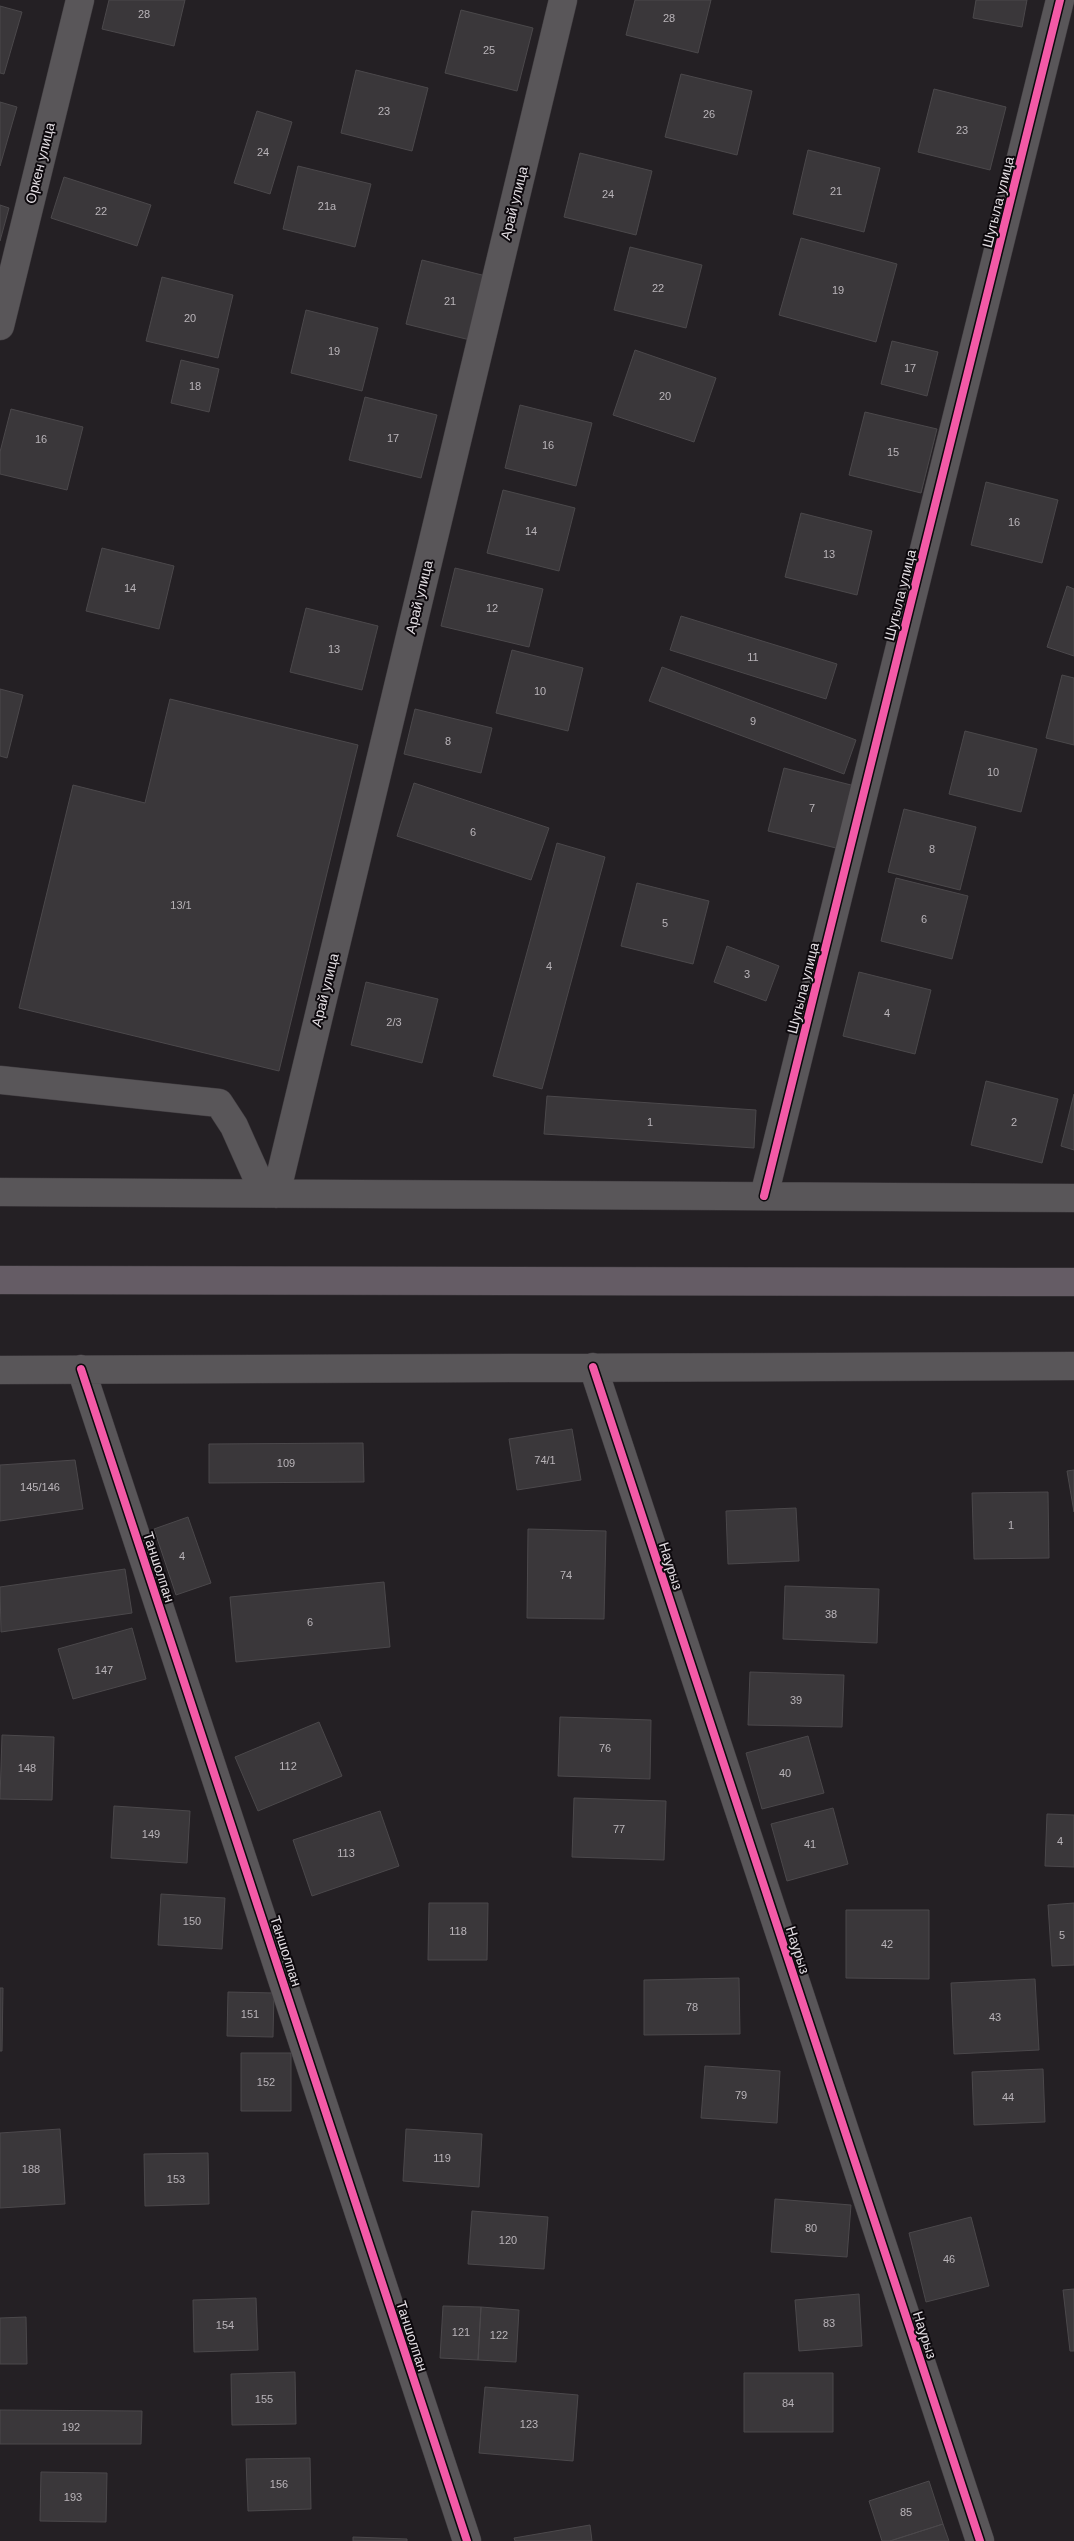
<svg xmlns="http://www.w3.org/2000/svg" width="1074" height="2541" font-family="Helvetica,sans-serif">
<rect width="100%" height="100%" fill="#242024"/>
<path fill="#3a373a" stroke="#4b484b" d="M109 0H185L174 46 102 29Z
M635 0H711L698 53 626 35Z
M976 0H1027L1022 27 973 18Z
M0 6 22 12 4 74 0 73Z
M461 10 533 28 517 91 445 73Z
M356 70 428 88 412 151 341 133Z
M681 74 752 91 737 155 665 137Z
M934 89 1006 107 990 170 918 152Z
M0 102 17 107 0 166Z
M257 111 292 122 270 194 234 183Z
M808 150 880 168 864 232 793 214Z
M580 153 652 171 636 235 564 217Z
M298 166 371 184 355 247 283 229Z
M64 177 151 205 137 246 51 218Z
M0 205 9 208 0 241Z
M801 238 897 264 876 342 779 315Z
M630 247 702 265 686 328 614 310Z
M422 260 494 278 478 342 406 324Z
M162 277 233 295 218 358 146 341Z
M306 310 378 328 362 391 291 373Z
M892 341 938 352 927 396 881 384Z
M635 350 716 378 694 442 613 415Z
M181 360 219 369 209 412 171 403Z
M365 397 437 415 421 478 349 460Z
M520 405 592 423 576 486 505 468Z
M11 409 83 427 67 490 0 474V452Z
M865 412 937 429 921 493 849 475Z
M986 482 1058 500 1042 563 971 545Z
M503 490 575 508 559 571 487 553Z
M801 513 872 531 857 595 785 577Z
M102 548 174 566 159 629 86 611Z
M455 568 543 589 529 647 441 626Z
M1067 586 1074 589V656L1047 647Z
M306 608 378 626 362 690 290 672Z
M681 616 837 664 826 699 670 650Z
M512 650 583 668 568 731 496 713Z
M662 667 856 740 844 774 649 701Z
M1062 675 1074 678V745L1046 738Z
M0 689 23 695 7 758 0 756Z
M170 699 358 745 279 1071 19 1008 73 785 145 803Z
M415 709 492 728 481 773 404 754Z
M965 731 1037 749 1021 812 949 794Z
M784 768 855 786 840 849 768 831Z
M414 783 549 828 531 880 397 836Z
M904 809 976 827 960 890 888 872Z
M557 843 605 857 542 1089 493 1076Z
M896 878 968 896 952 959 881 941Z
M637 883 709 901 693 964 621 946Z
M727 946 779 966 766 1001 714 982Z
M859 972 931 990 915 1054 843 1036Z
M366 982 438 999 422 1063 351 1045Z
M986 1081 1058 1099 1042 1163 971 1145Z
M1074 1094V1150L1061 1146Z
M547 1096 756 1110 754 1148 544 1134Z
M572 1429 581 1480 517 1490 509 1439Z
M363 1443 364 1482 209 1483V1444Z
M75 1460 83 1509 0 1521V1465Z
M1074 1470V1512L1067 1471Z
M1048 1492 1049 1558 974 1559 972 1493Z
M796 1508 799 1561 728 1564 726 1511Z
M188 1517 211 1583 176 1595 154 1529Z
M528 1529 606 1531 604 1619 527 1618Z
M125 1569 132 1613 1 1632 0 1587Z
M384 1582 390 1647 236 1662 230 1597Z
M785 1586 879 1589 877 1643 783 1639Z
M132 1628 146 1679 73 1699 58 1649Z
M750 1672 844 1675 842 1727 748 1725Z
M560 1717 651 1720 650 1779 558 1776Z
M319 1722 342 1776 258 1811 235 1757Z
M2 1735 54 1737 52 1800 0 1799Z
M808 1736 824 1793 762 1809 746 1753Z
M574 1798 666 1801 664 1860 572 1857Z
M114 1806 190 1811 187 1863 111 1858Z
M833 1808 848 1864 787 1881 771 1824Z
M380 1811 399 1866 312 1896 293 1840Z
M1047 1814 1074 1815V1867L1045 1866Z
M161 1894 225 1898 222 1949 158 1945Z
M429 1903H488L487 1960H428Z
M1074 1903V1965L1052 1966 1048 1905Z
M846 1910H929V1979L846 1978Z
M739 1978 740 2034 644 2035V1980Z
M1035 1979 1039 2050 954 2054 951 1983Z
M0 1988H3L2 2051H0Z
M228 1992 274 1993 273 2037 227 2036Z
M241 2053H291V2111H241Z
M705 2066 780 2071 777 2123 701 2118Z
M1043 2069 1045 2122 974 2125 972 2072Z
M60 2129 65 2204 0 2208V2133Z
M406 2129 482 2134 479 2187 403 2181Z
M208 2153 209 2204 145 2206 144 2154Z
M775 2199 851 2205 847 2257 771 2252Z
M472 2211 548 2217 544 2269 468 2264Z
M971 2217 989 2286 926 2302 909 2233Z
M1074 2289V2351H1070L1063 2290Z
M859 2294 862 2346 799 2351 795 2300Z
M256 2298 258 2350 194 2352 193 2300Z
M443 2306 481 2307 478 2360 440 2358Z
M481 2307 519 2310 516 2362 478 2360Z
M26 2317 27 2364H0V2318Z
M295 2372 296 2424 232 2425 231 2374Z
M744 2373H833V2432H744Z
M485 2387 578 2395 573 2461 479 2453Z
M0 2410 142 2411 141 2444H0Z
M310 2458 311 2509 248 2511 246 2459Z
M41 2472 107 2473 106 2522 40 2521Z
M929 2481 943 2524 890 2541H882L869 2501Z
M943 2524 949 2541H890Z
M590 2525 592 2541H515L514 2538Z
M353 2537 407 2539V2541H353Z"/>
<g fill="none" stroke-linecap="round" stroke-linejoin="round">
<defs>
<path id="minor" d="M0 326 80 0
M0 1080 219 1103 234 1126 264 1193
M0 1192 1074 1198
M276 1194 563 0
M764 1196 1060 0
M593 1367 980 2541
M81 1369 467 2541
M0 1370 1074 1366"/>
<path id="major" d="M0 1280 1074 1282"/>
</defs>
<use href="#minor" stroke="#403c40" stroke-width="29"/>
<use href="#major" stroke="#403c40" stroke-width="29"/>
<use href="#minor" stroke="#595659" stroke-width="28"/>
<use href="#major" stroke="#655c65" stroke-width="28"/>
<defs>
<path id="cycleway" d="M764 1196 1060 0
M593 1367 980 2541
M81 1369 467 2541"/>
</defs>
<use href="#cycleway" stroke="#0d090d" stroke-width="11"/>
<use href="#cycleway" stroke="#f35aa7" stroke-width="8"/>
</g>
<g text-anchor="middle" dominant-baseline="central" stroke-width="4" stroke-linejoin="round" paint-order="stroke">
<g font-size="11" fill="#b9b4b9">
<text x="144" y="14">28</text>
<text x="669" y="18">28</text>
<text x="489" y="50">25</text>
<text x="384" y="111">23</text>
<text x="709" y="114">26</text>
<text x="962" y="130">23</text>
<text x="263" y="152">24</text>
<text x="836" y="191">21</text>
<text x="608" y="194">24</text>
<text x="327" y="206">21а</text>
<text x="101" y="211">22</text>
<text x="658" y="288">22</text>
<text x="838" y="290">19</text>
<text x="450" y="301">21</text>
<text x="190" y="318">20</text>
<text x="334" y="351">19</text>
<text x="910" y="368">17</text>
<text x="195" y="386">18</text>
<text x="665" y="396">20</text>
<text x="393" y="438">17</text>
<text x="41" y="439">16</text>
<text x="548" y="445">16</text>
<text x="893" y="452">15</text>
<text x="1014" y="522">16</text>
<text x="531" y="531">14</text>
<text x="829" y="554">13</text>
<text x="130" y="588">14</text>
<text x="492" y="608">12</text>
<text x="334" y="649">13</text>
<text x="753" y="657">11</text>
<text x="540" y="691">10</text>
<text x="753" y="721">9</text>
<text x="448" y="741">8</text>
<text x="993" y="772">10</text>
<text x="812" y="808">7</text>
<text x="473" y="832">6</text>
<text x="932" y="849">8</text>
<text x="181" y="905">13/1</text>
<text x="924" y="919">6</text>
<text x="665" y="923">5</text>
<text x="549" y="966">4</text>
<text x="747" y="974">3</text>
<text x="887" y="1013">4</text>
<text x="394" y="1022">2/3</text>
<text x="650" y="1122">1</text>
<text x="1014" y="1122">2</text>
<text x="545" y="1460">74/1</text>
<text x="286" y="1463">109</text>
<text x="40" y="1487">145/146</text>
<text x="1011" y="1525">1</text>
<text x="182" y="1556">4</text>
<text x="566" y="1575">74</text>
<text x="831" y="1614">38</text>
<text x="310" y="1622">6</text>
<text x="104" y="1670">147</text>
<text x="796" y="1700">39</text>
<text x="605" y="1748">76</text>
<text x="288" y="1766">112</text>
<text x="27" y="1768">148</text>
<text x="785" y="1773">40</text>
<text x="619" y="1829">77</text>
<text x="151" y="1834">149</text>
<text x="1060" y="1841">4</text>
<text x="810" y="1844">41</text>
<text x="346" y="1853">113</text>
<text x="192" y="1921">150</text>
<text x="458" y="1931">118</text>
<text x="1062" y="1935">5</text>
<text x="887" y="1944">42</text>
<text x="692" y="2007">78</text>
<text x="250" y="2014">151</text>
<text x="995" y="2017">43</text>
<text x="266" y="2082">152</text>
<text x="741" y="2095">79</text>
<text x="1008" y="2097">44</text>
<text x="442" y="2158">119</text>
<text x="31" y="2169">188</text>
<text x="176" y="2179">153</text>
<text x="811" y="2228">80</text>
<text x="508" y="2240">120</text>
<text x="949" y="2259">46</text>
<text x="829" y="2323">83</text>
<text x="225" y="2325">154</text>
<text x="461" y="2332">121</text>
<text x="499" y="2335">122</text>
<text x="264" y="2399">155</text>
<text x="788" y="2403">84</text>
<text x="529" y="2424">123</text>
<text x="71" y="2427">192</text>
<text x="279" y="2484">156</text>
<text x="73" y="2497">193</text>
<text x="906" y="2512">85</text>
</g>
<g font-size="14" fill="#e3dee3" stroke="#0d090d">
<text transform="translate(40 163) rotate(-76)">Оркен улица</text>
<text transform="translate(998 202) rotate(-76)">Шугыла улица</text>
<text transform="translate(514 203) rotate(-76)">Арай улица</text>
<text transform="translate(900 595) rotate(-76)">Шугыла улица</text>
<text transform="translate(419 597) rotate(-76)">Арай улица</text>
<text transform="translate(803 988) rotate(-76)">Шугыла улица</text>
<text transform="translate(325 990) rotate(-76)">Арай улица</text>
<text transform="translate(671 1566) rotate(72)">Наурыз</text>
<text transform="translate(159 1567) rotate(72)">Таншолпан</text>
<text transform="translate(798 1950) rotate(72)">Наурыз</text>
<text transform="translate(286 1951) rotate(72)">Таншолпан</text>
<text transform="translate(925 2335) rotate(72)">Наурыз</text>
<text transform="translate(412 2336) rotate(72)">Таншолпан</text>
</g>
</g>
</svg>
